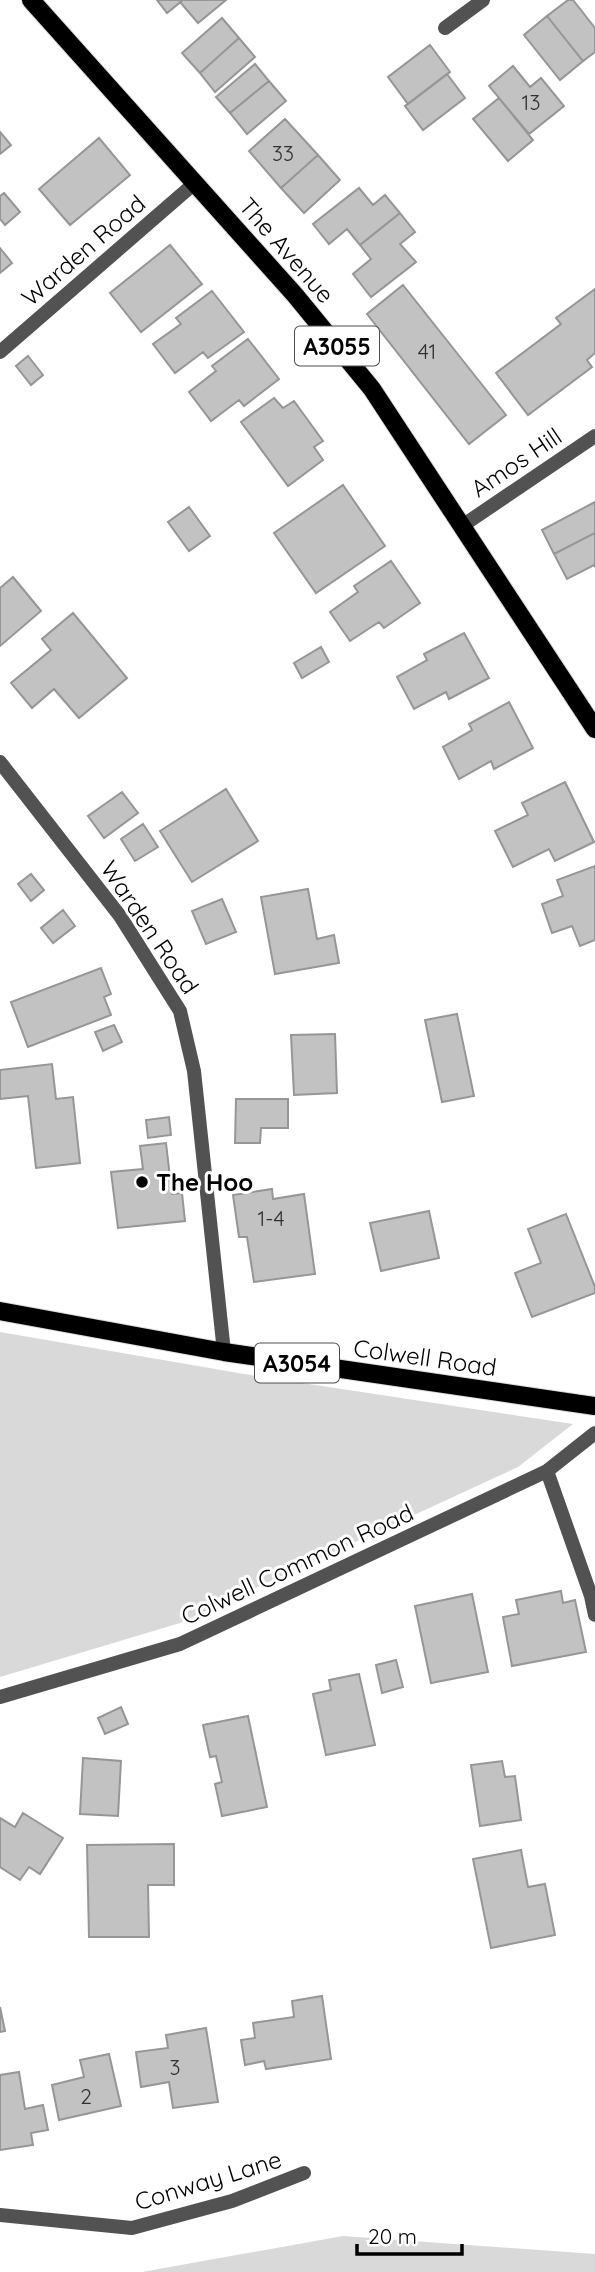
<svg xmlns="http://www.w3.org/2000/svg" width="595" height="2272" font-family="Quicksand,sans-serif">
<rect width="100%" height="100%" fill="#fff"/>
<path fill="#d9d9d9" d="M0 1332 256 1376 573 1424 518 1467 180 1623 0 1677Z
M343 2236 595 2254V2272H142Z"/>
<path fill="#c2c2c2" stroke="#969696" stroke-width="2" d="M157 0H183L167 13Z
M183 0H226L198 23 180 2Z
M568 0H573L595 28V52L583 61 547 16Z
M547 16 583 61 560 80 524 35Z
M222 18 239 38 200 73 182 53Z
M239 38 255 57 215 92 200 73Z
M430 45 450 72 408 104 388 77Z
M255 64 269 81 230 113 216 97Z
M513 66 530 87 541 78 564 106 529 134 489 86Z
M447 74 465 98 423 130 405 106Z
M269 81 286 101 247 134 230 113Z
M499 98 533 140 508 161 473 119Z
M285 119 318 155 281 188 249 151Z
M0 132 11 145 0 154Z
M99 138 130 175 70 225 39 189Z
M318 155 340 180 304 213 281 188Z
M359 188 373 205 385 195 400 213 360 245 347 229 329 244 313 224Z
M4 193 20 212 5 225 0 219V196Z
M400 213 415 232 400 244 416 262 371 297 353 274 371 259 360 245Z
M170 245 202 284 141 332 110 293Z
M0 248 12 263 0 273Z
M403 285 506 415 469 444 367 314Z
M595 289V353L587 360 592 367 528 415 496 373 561 324 556 318Z
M212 291 244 332 208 358 203 352 175 373 153 344 181 324 176 318Z
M248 339 279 379 244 406 239 400 211 421 189 392 216 371 212 366Z
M28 356 43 375 31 385 16 366Z
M274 398 283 408 294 401 323 441 314 447 323 460 288 486 241 422Z
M343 485 385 546 316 593 274 533Z
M595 502V533L554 554 542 530Z
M189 507 210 536 189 551 168 522Z
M595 533V567L594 565 567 579 554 554Z
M391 561 420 603 384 628 379 622 350 641 330 612 358 592 354 586Z
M13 577 41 611 0 646V588Z
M73 613 127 678 79 718 54 689 32 708 11 683 51 650 42 639Z
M464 633 489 678 449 699 446 692 414 709 397 677 427 660 424 654Z
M321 647 329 662 302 678 294 663Z
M509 702 533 748 494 769 491 761 459 779 443 747 472 730 469 724Z
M565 782 594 842 555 861 549 849 513 867 495 831 528 815 522 803Z
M226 789 258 841 192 882 160 831Z
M122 792 138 813 104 838 88 816Z
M143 824 158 847 135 861 121 839Z
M595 866V940L580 946 572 926 552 933 542 904 563 896 557 880Z
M31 874 44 890 31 901 18 884Z
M308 889 317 939 334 935 339 963 275 974 261 897Z
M222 899 236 932 206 944 192 911Z
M63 910 75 926 53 943 41 928Z
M101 968 111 994 104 997 111 1015 28 1047 11 1002Z
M457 1014 474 1096 442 1102 425 1020Z
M114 1025 122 1042 103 1051 95 1032Z
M335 1034 337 1093 294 1095 291 1035Z
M52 1064 56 1099 73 1097 80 1163 36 1168 28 1096 0 1099V1070Z
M236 1099H288V1128H261L260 1143H235Z
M169 1117 171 1135 148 1138 146 1120Z
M166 1143 172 1194 182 1193 185 1221 118 1228 111 1172 143 1169 140 1146Z
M272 1189 273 1199 304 1194 315 1274 254 1282 247 1237H239L233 1195Z
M429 1211 439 1258 381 1271 370 1223Z
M566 1214 595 1287V1293L532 1317 515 1273 541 1263 528 1229Z
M561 1591 563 1603 575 1600 586 1652 512 1666 503 1617 519 1614 516 1600Z
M472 1594 488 1672 431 1683 415 1606Z
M396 1660 403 1687 382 1693 376 1665Z
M359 1674 375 1745 326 1755 313 1694 331 1690 329 1680Z
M121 1707 128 1724 105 1734 98 1718Z
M248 1716 267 1807 222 1816 215 1784 222 1782 216 1756 210 1757 203 1725Z
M83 1758 121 1761 118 1816 80 1814Z
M502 1761 505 1777 515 1776 521 1820 480 1826 471 1765Z
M23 1813 63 1838 40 1874 29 1867 20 1880 0 1867V1818L15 1827Z
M174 1844V1885H148L149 1937H89L87 1845Z
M521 1850 528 1887 545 1884 555 1935 491 1948 473 1859Z
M322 1996 331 2059 266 2069 264 2061 245 2065 241 2040 255 2038 253 2023 294 2017 292 2001Z
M0 2007 5 2031 0 2032Z
M206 2028 218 2102 173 2108 169 2082 141 2087 136 2052 168 2048 166 2035Z
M109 2054 121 2106 59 2120 52 2085 84 2077 80 2060Z
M19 2072 25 2109 43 2105 48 2130 31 2133 33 2145 0 2150V2075Z"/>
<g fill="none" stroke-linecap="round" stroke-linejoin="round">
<defs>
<path id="primary" d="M31 0 295 295 372 389 595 729
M0 1311 224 1352 595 1406"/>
</defs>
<use href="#primary" stroke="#dbdbdb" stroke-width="20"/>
<path stroke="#525252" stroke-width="14" d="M547 1471 591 1596 595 1615"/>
<path stroke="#525252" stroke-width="14" d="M445 28 483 0
M0 352 196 182
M462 526 595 436
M0 762 120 916 180 1011 194 1071 224 1352
M0 1697 180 1644 547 1471 595 1433
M0 2215 132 2228 232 2201 304 2173"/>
<use href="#primary" stroke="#000" stroke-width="18"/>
</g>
<circle fill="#000" stroke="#fff" stroke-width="2.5" cx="142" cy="1182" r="7"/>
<g text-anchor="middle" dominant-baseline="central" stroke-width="6" stroke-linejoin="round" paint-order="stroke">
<g font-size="21" fill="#303030">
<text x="531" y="102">13</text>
<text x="283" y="153">33</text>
<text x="427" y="351">41</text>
<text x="271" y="1218">1-4</text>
<text x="175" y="2067">3</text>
<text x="86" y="2096">2</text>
</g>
<g fill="#fff" stroke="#4c4c4c" stroke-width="2">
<rect x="295" y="326.5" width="84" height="39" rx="5"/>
<rect x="255" y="1343.5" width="84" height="39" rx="5"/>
</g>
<g font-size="23" font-weight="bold" fill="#000">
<text x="337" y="346">A3055</text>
<text x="297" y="1363">A3054</text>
</g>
<g font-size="24" fill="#000" stroke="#fff">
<text transform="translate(83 250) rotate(-41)">Warden Road</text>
<text transform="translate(287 250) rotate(49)">The Avenue</text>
<text transform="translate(516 462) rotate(-34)">Amos Hill</text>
<text transform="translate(150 927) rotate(56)">Warden Road</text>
<text transform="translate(425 1357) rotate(8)">Colwell Road</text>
<text transform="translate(297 1564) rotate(-25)">Colwell Common Road</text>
<text transform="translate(208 2180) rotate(-17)">Conway Lane</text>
</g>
<g font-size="24" font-weight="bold" fill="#000" stroke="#fff" text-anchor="start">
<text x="156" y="1182">The Hoo</text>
</g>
</g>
<path d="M357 2244v10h105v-10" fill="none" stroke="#000000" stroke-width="3.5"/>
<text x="368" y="2244" font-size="21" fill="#000000" stroke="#ffffff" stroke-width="5" paint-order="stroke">20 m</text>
</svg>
